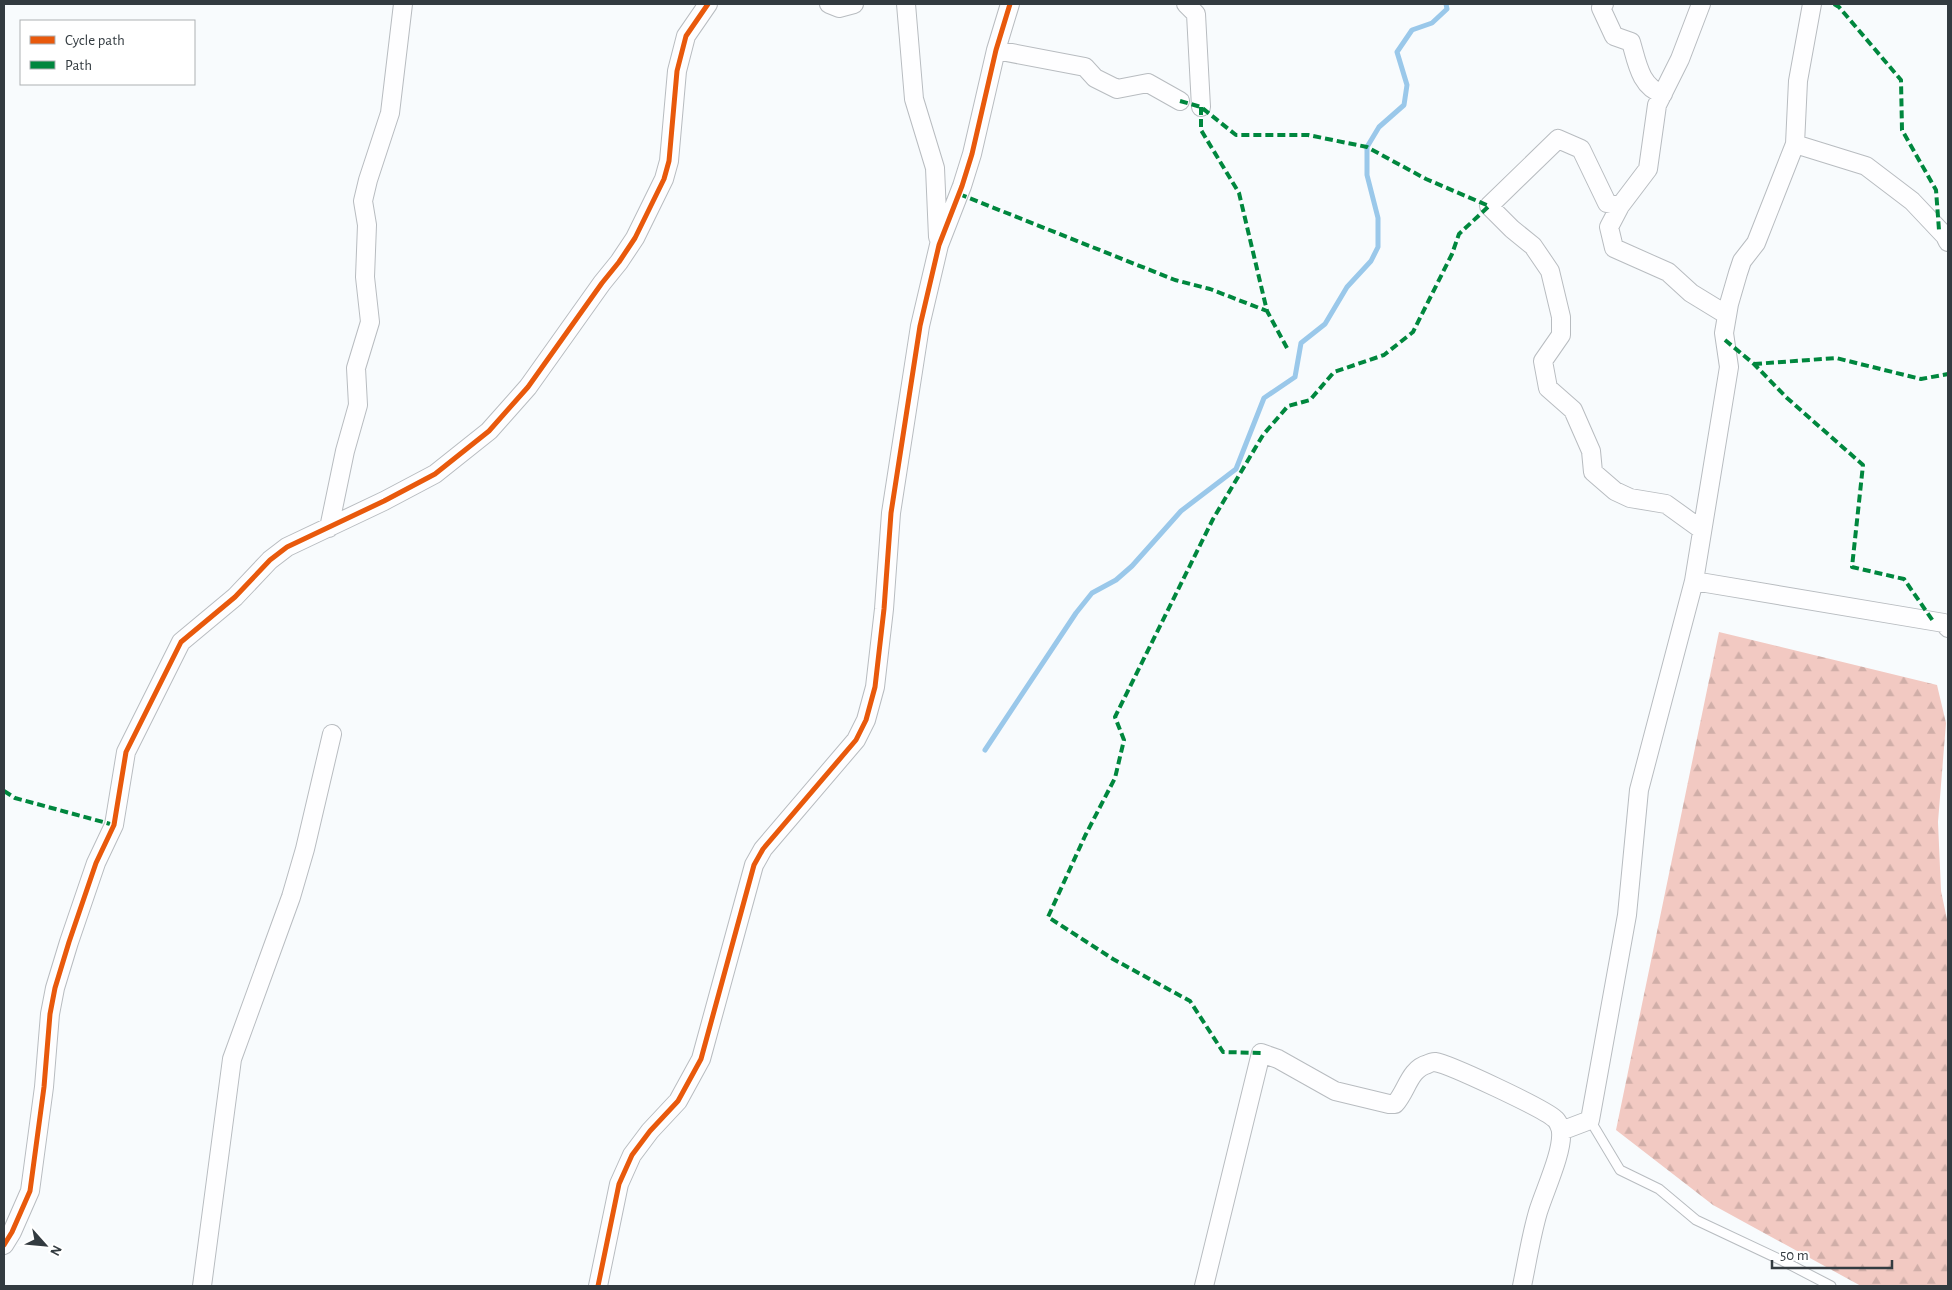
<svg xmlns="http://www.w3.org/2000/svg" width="1952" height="1290" font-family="'Alegreya Sans',sans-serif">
<defs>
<pattern id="forest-firs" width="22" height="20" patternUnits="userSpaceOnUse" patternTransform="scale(1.25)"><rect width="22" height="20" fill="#f2c9c2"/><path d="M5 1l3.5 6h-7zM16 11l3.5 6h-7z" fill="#d0aea8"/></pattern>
</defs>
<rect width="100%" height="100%" fill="#f8fbfd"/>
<path fill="url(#forest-firs)" d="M1719 632 1937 685 1946 723 1938 822 1941 891 1948 924V1286H1861L1713 1205 1616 1130Z"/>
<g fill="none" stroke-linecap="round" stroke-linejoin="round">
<path stroke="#9ac8ea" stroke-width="5" d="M985 750 1076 613 1092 593 1116 580 1132 566 1181 511 1236 469 1264 398 1295 377 1301 343 1325 324 1347 287 1371 261 1378 247V218L1367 175V147L1379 127 1404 105 1407 85 1397 52 1412 30 1432 23 1447 9 1446 4"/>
<defs>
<path id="lane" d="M1590 1120 1620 1170 1659 1189 1696 1220 1783 1261 1831 1286"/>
<path id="street" d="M829 4 839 8 854 4
M906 4 914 99 935 168 938 237
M1186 4 1196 14 1201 107
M1604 4 1601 8 1614 36 1631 42C1637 62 1640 87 1663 94
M1812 4 1798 81 1795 144 1866 166 1912 201 1945 236 1948 242
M996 50 1085 67 1095 78 1117 89 1148 83 1180 101
M1795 144 1756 243 1742 261 1738 273 1729 304 1724 333 1729 367 1694 581 1944 623 1948 628
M1620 206 1648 169 1657 105 1680 59 1701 4
M329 528 345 451 358 405 356 368 370 322 365 277 367 225 363 201 368 180 390 113 403 4
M1702 530 1666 504 1630 498 1615 491 1593 472 1591 451 1573 410 1548 388 1543 361 1561 335V317L1550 271 1533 246 1512 229 1489 206 1558 139 1581 149 1607 203 1620 206 1609 227 1614 248 1668 272 1691 293 1727 315
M1561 1131 1590 1120 1627 915 1639 790 1694 581
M4 1245 12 1232 30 1191 44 1087 50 1014 55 988 69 942 96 863 114 825 126 752 181 642 235 597 270 560 287 547 384 501 435 474 489 431 528 387 602 283 619 262 635 238 664 179 669 161 677 71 686 36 708 4
M202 1286 232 1059 291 897 305 849 332 734
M598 1286 619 1184 632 1155 650 1131 678 1101 701 1059 754 865 763 849 856 740 866 720 875 687 884 609 891 513 920 326 939 245 962 186 972 154 996 50 1010 4
M1204 1286 1261 1053 1278 1059 1335 1091 1389 1104H1395C1407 1091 1409 1069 1428 1064 1429 1063 1433 1062 1435 1062 1449 1064 1545 1109 1555 1119 1558 1121 1561 1129 1561 1132 1563 1152 1544 1192 1538 1212 1531 1236 1527 1262 1522 1286"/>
</defs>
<use href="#lane" stroke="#b8bcc0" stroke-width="11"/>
<use href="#street" stroke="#b8bcc0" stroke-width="20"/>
<use href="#lane" stroke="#fefeff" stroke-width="9"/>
<use href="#street" stroke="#fefeff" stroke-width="18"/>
<path stroke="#00873e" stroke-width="4" stroke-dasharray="8 4" stroke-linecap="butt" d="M1834 4 1839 7 1901 80 1902 130 1936 190 1939 230
M1180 101 1201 107 1236 135H1308L1367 147 1426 179 1489 206 1459 234 1452 254 1413 332 1384 355 1334 372 1310 400 1288 406 1263 435 1213 519 1115 717 1124 740 1115 778 1085 836 1048 917 1113 959 1190 1001 1223 1052 1261 1053
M1201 107V130L1239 193 1267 311 1287 348
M959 194 1175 280 1210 289 1267 311
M1725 340 1754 364 1787 398 1863 465 1852 567 1904 579 1933 621
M1754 364 1836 358 1921 379 1948 374
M4 791 15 798 114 825"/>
<defs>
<path id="cycleway" d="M4 1245 12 1232 30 1191 44 1087 50 1014 55 988 69 942 96 863 114 825 126 752 181 642 235 597 270 560 287 547 384 501 435 474 489 431 528 387 602 283 619 262 635 238 664 179 669 161 677 71 686 36 708 4
M598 1286 619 1184 632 1155 650 1131 678 1101 701 1059 754 865 763 849 856 740 866 720 875 687 884 609 891 513 920 326 939 245 962 186 972 154 996 50 1010 4"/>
</defs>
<use href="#cycleway" stroke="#fff" stroke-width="8"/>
<use href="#cycleway" stroke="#e8590c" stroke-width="5"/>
</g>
<rect width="1952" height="1290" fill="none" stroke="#333b40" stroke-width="10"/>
<rect x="20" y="20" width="175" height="65" fill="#ffffff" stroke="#adb1b3"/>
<rect x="30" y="36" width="25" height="8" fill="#e8590c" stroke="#adb1b3"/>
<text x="65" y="45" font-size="15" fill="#333b40">Cycle path</text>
<rect x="30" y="61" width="25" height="8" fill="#00873e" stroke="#adb1b3"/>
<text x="65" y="70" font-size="15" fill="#333b40">Path</text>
<g transform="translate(45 1245) rotate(117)" stroke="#ffffff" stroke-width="4" paint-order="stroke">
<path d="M0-4L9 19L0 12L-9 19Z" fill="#333b40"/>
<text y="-8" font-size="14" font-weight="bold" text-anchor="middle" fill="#333b40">N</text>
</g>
<path d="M1772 1260v8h120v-8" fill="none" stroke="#333b40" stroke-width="2.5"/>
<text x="1780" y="1260" font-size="15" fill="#333b40" stroke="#ffffff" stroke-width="4" paint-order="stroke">50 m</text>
</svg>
